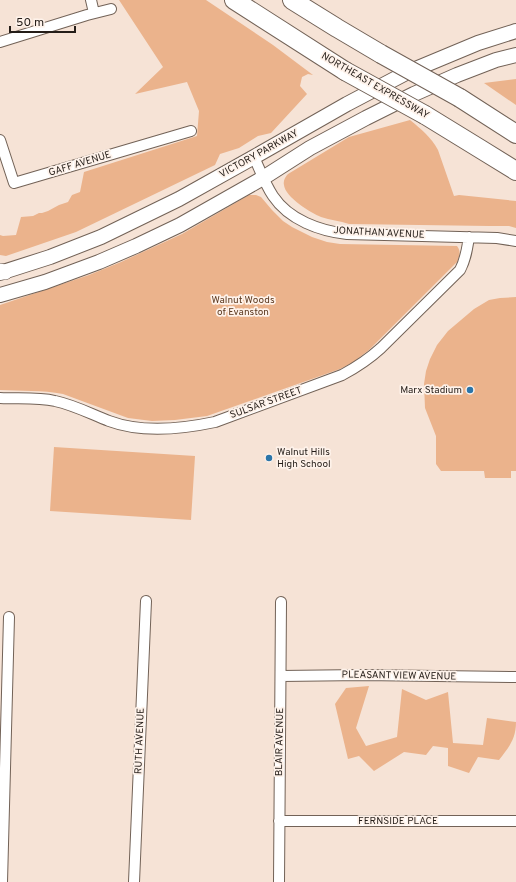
<svg xmlns="http://www.w3.org/2000/svg" width="516" height="882" font-family="Overpass,sans-serif">
<rect width="100%" height="100%" fill="#f6e3d6"/>
<path fill="#ebb38c" d="M119 0H206L273 45 313 75 308 74 302 77 300 86 307 94 271 133 258 136 239 148 220 154 215 165 76 232 6 256 0 255V235L3 236 16 235 21 217 33 216 39 213H42L48 211 59 205 68 202 72 195 80 192 84 172 197 136 199 111 187 82 135 94 163 67Z
M516 79V105L484 83Z
M410 120C421 129 431 137 438 150L454 196 459 195 516 201V228L509 226H489L349 224C340 221 330 220 321 217 311 213 285 197 284 185 283 181 285 177 288 174L349 137Z
M249 195H256L261 197 272 210 283 221 292 227 312 237 327 242 340 244 457 246C461 251 460 256 457 262L369 350 352 363 340 369 207 416 175 420 152 421 128 418 63 394C42 390 21 391 0 390V305L89 275 121 262 182 234Z
M516 297V471H511V478H485L484 471H441L436 464V436L425 408 424 384 426 371 430 359 437 345 448 331 474 309 489 300 500 298Z
M54 447 195 456 191 520 50 511Z
M369 686 356 728 366 746 397 737 402 689 426 700 448 692 453 743 483 745 487 718 516 722C516 739 509 747 499 760L478 757 469 773 448 766V748L433 746 426 755 404 752 374 771 359 756 348 759 335 704 346 688Z"/>
<g fill="none" stroke-linecap="round" stroke-linejoin="round">
<defs>
<path id="street" d="M91 0 94 13
M0 42 87 15 111 9
M0 140 14 183 191 131
M254 157C260 170 265 184 273 196 289 220 320 231 347 234L497 238 516 241
M0 398C18 399 38 397 55 401 74 405 91 414 109 421 141 433 182 429 215 422L342 375C357 367 369 359 381 348L460 270C466 259 467 249 469 237
M281 676 363 675 516 677
M279 821H516
M2 882 9 617
M134 882 146 601
M279 882 281 602"/>
<path id="secondary" d="M0 273 50 257 101 237 179 199 254 157 347 104 406 73 478 43 516 31
M0 295 45 282 99 262 136 246 180 225 263 178 310 148 366 118 414 94 457 75 496 60 516 55"/>
<path id="primary" d="M0 271 5 272"/>
<path id="highway" d="M234 0 345 71
M292 0 337 28 381 54
M460 98 516 134
M425 115 482 150 516 171"/>
</defs>
<use href="#street" stroke="#726257" stroke-width="12"/>
<use href="#secondary" stroke="#726257" stroke-width="16"/>
<use href="#primary" stroke="#726257" stroke-width="16"/>
<use href="#highway" stroke="#726257" stroke-width="20"/>
<use href="#street" stroke="#fff" stroke-width="10"/>
<use href="#secondary" stroke="#fff" stroke-width="14"/>
<use href="#primary" stroke="#fff" stroke-width="15"/>
<use href="#highway" stroke="#fff" stroke-width="18"/>
<defs>
<path id="highway-bridge" d="M381 54 460 98
M345 71 425 115"/>
</defs>
<use href="#highway-bridge" stroke="#726257" stroke-width="20" stroke-linecap="butt"/>
<use href="#highway-bridge" stroke="#fff" stroke-width="18"/>
</g>
<g fill="#2b75a9" stroke="#fef2ea" stroke-width="1.5">
<circle cx="470" cy="390" r="4"/>
<circle cx="269" cy="458" r="4"/>
</g>
<g text-anchor="middle" dominant-baseline="central" stroke-width="3.5" stroke-linejoin="round" paint-order="stroke">
<g font-size="10" fill="#241d18" stroke="#fef2ea">
<text transform="translate(375 86) rotate(30)">NORTHEAST EXPRESSWAY</text>
<text transform="translate(259 154) rotate(-29)">VICTORY PARKWAY</text>
<text transform="translate(80 164) rotate(-17)">GAFF AVENUE</text>
<text transform="translate(379 233) rotate(3)">JONATHAN AVENUE</text>
<text transform="translate(266 403) rotate(-20)">SULSAR STREET</text>
<text transform="translate(399 676) rotate(1)">PLEASANT VIEW AVENUE</text>
<text transform="translate(140 741) rotate(-88)">RUTH AVENUE</text>
<text transform="translate(280 742) rotate(-89)">BLAIR AVENUE</text>
<text x="398" y="821">FERNSIDE PLACE</text>
</g>
<g font-size="10" fill="#5c391f" stroke="#fef2ea">
<text x="243" y="300">Walnut Woods<tspan x="243" dy="12">of Evanston</tspan></text>
</g>
<g font-size="10" fill="#241d18" stroke="#fef2ea" text-anchor="end">
<text x="462" y="390">Marx Stadium</text>
<text x="277" y="452" text-anchor="start">Walnut Hills<tspan x="277" dy="12">High School</tspan></text>
</g>
</g>
<path d="M10 26v6h65v-6" fill="none" stroke="#241d18" stroke-width="2"/>
<text x="16" y="26" font-size="12" fill="#241d18" stroke="#fef2ea" stroke-width="3" paint-order="stroke">50 m</text>
</svg>
